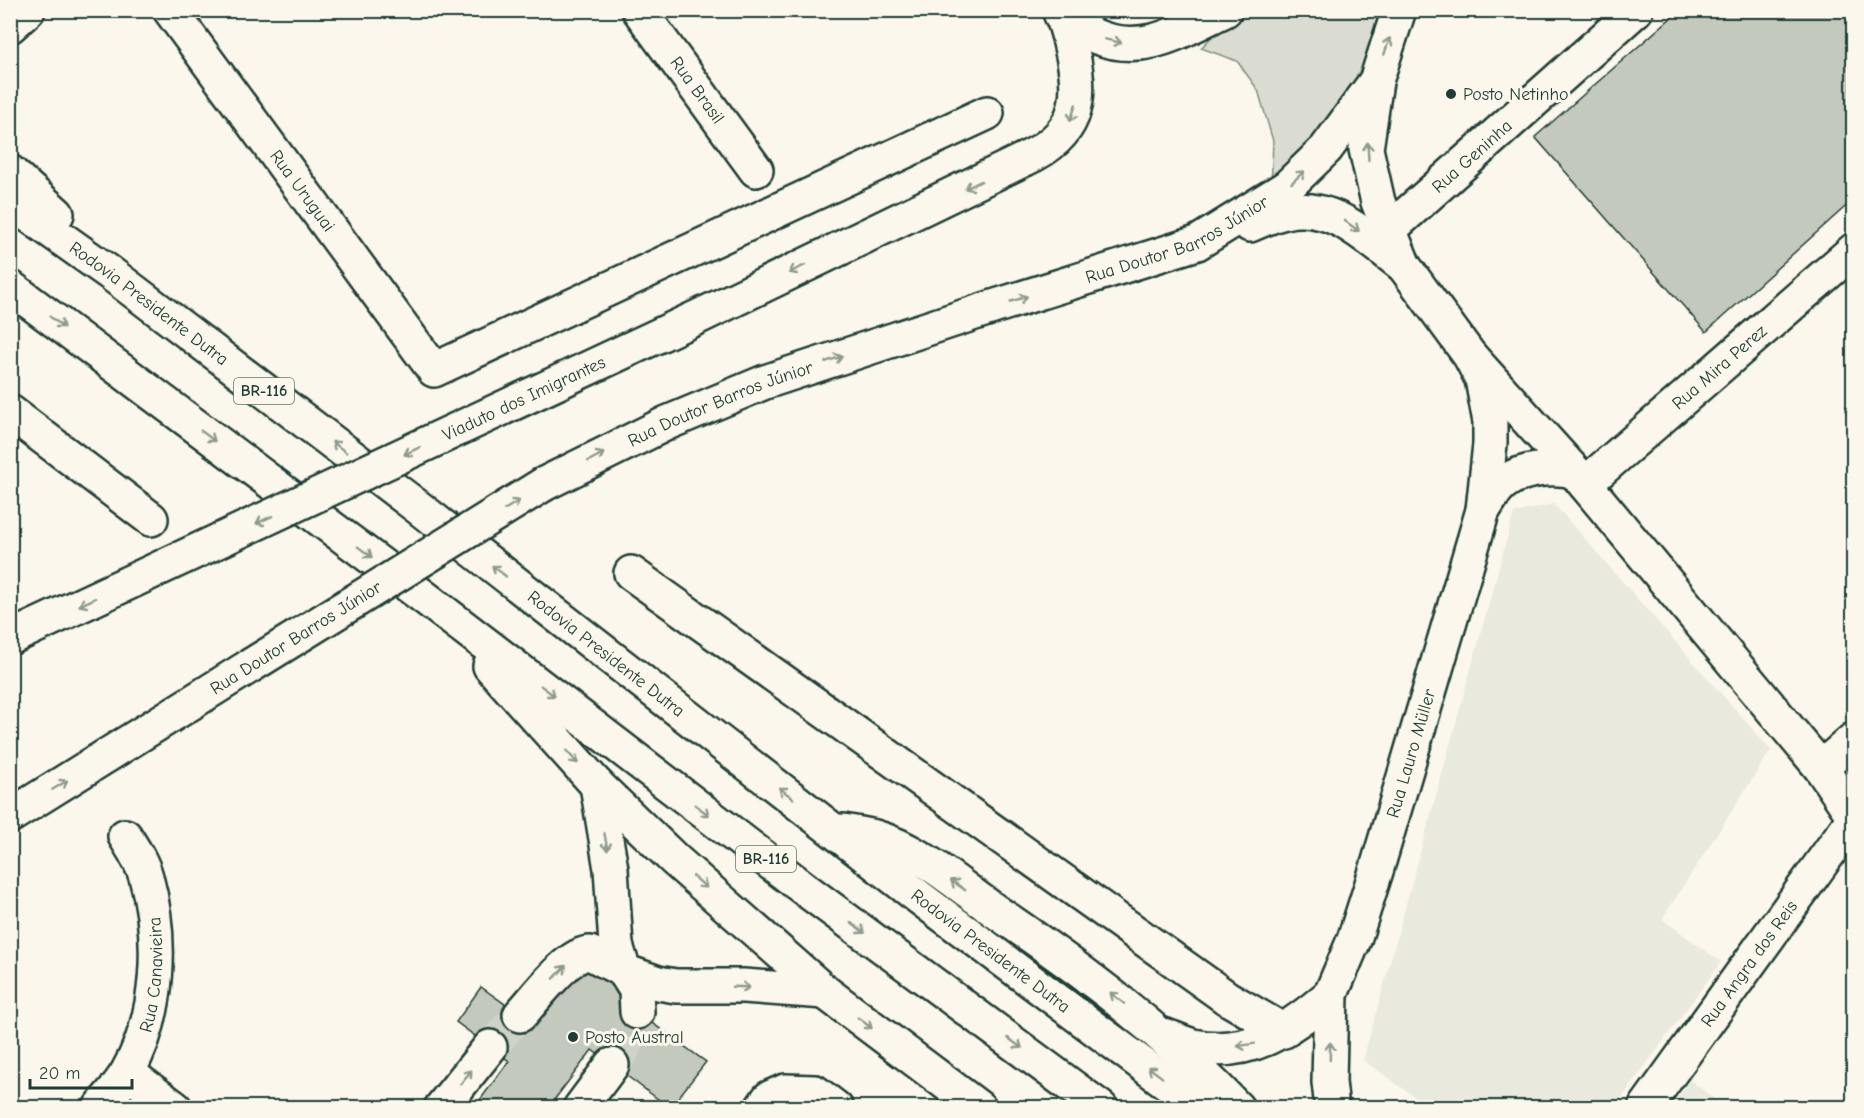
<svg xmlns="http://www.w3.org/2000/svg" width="1864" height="1118" font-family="'Comic Neue',sans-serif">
<rect width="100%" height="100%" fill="#fbf7ec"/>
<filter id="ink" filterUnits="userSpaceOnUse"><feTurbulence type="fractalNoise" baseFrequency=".0167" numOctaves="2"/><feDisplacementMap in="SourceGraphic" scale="12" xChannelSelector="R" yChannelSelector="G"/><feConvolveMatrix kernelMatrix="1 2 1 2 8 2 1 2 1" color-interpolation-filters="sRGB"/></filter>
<g filter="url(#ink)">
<path fill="#eae9de" d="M1554 504 1771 750 1662 919 1721 962 1615 1107H1429L1363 1060 1514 513Z
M1690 1080 1725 1107H1671Z"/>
<path fill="#dbdcd1" stroke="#7d8c82" stroke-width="1.5" d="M1254 11H1389L1360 91 1271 190 1273 141 1258 90 1237 61 1201 48 1225 23Z"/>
<path fill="#c4c9be" stroke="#1f3d34" stroke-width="1.5" d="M1593 10H1613L1604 19Z
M1680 10H1854V199L1706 332 1535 137Z
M590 957 634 989 623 1002 706 1062 670 1108 592 1050 548 1108H474L509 1061 456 1022 481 987 536 1026Z"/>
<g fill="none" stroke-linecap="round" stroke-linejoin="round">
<path stroke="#cfd2c7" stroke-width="33" stroke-dasharray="33 16" stroke-linecap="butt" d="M490 1047 520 1015
M612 1065 623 1051 637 1012"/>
<defs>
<g id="minor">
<path id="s1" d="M170 10 434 370 987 113"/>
<path id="s2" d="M639 10 756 170"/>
<path id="s3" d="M1389 230 1636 10"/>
<path d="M1471 357 1574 471 1821 768 1854 817"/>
<path d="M10 412 151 519"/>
<path id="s4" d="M1585 484 1854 250"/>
<path d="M1483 510C1489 502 1493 493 1500 486 1518 469 1551 466 1574 471"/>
<path d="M631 573 1227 998 1284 1031"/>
<path d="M1821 768 1854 739"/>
<path d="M597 785 675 860 825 992 979 1108"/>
<path d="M597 785 611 869 616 945 624 971 636 990 637 1012"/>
<path d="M520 1015C535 999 568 953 590 953L624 971 658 983 676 986H743L825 992"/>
<path d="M128 1073 175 1108"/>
<path id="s5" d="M100 1108C109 1096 121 1084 128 1071 160 1015 163 938 146 877 142 862 133 849 125 836"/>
<path d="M441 1108 490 1047"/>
<path d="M580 1108 612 1065"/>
<path d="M762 1108 769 1098 785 1091 815 1092 836 1108"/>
<path id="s6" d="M1645 1108 1854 818"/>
</g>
<g id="major">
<path d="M1061 15C1073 22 1085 32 1097 37 1146 56 1182 30 1225 10"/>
<path d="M1025 159C1076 136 1084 102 1072 51 1069 38 1066 22 1059 10"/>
<path d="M1250 225C1261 220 1273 215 1285 212 1333 201 1369 240 1404 266"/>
<path id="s7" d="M544 484 667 423 765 382 993 307 1197 243 1287 187 1326 149 1376 81 1399 10"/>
<path d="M10 816 250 666"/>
<path d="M1163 1035C1173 1038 1183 1043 1193 1046 1249 1058 1291 1029 1331 994"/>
<path id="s8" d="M1332 1108 1329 1082 1331 994 1354 940 1377 868 1483 510 1490 444V422L1482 379 1470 356 1404 266 1378 202 1366 149 1376 81"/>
</g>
<g id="highway">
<path d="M10 26 28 10"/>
<path d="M10 172 57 214"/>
<path id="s9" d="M10 202 110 273 419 508 920 898 1201 1108"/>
<path d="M10 287 424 597 810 893 1101 1108"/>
<path d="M490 666 597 785"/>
<path d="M843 831C854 833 865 834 875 837 920 850 959 886 998 913 1083 971 1165 1032 1237 1108"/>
</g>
</defs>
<use href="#minor" stroke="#1f3d34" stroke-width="38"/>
<use href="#major" stroke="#1f3d34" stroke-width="38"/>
<use href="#highway" stroke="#1f3d34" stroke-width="38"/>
<use href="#minor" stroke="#fbf7ec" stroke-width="33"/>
<use href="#major" stroke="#fbf7ec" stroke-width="33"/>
<use href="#highway" stroke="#fbf7ec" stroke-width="33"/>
<defs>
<g id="major-bridge">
<path id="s10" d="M10 638 698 317 1025 159"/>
<path d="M250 666 544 484"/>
</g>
</defs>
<use href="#major-bridge" stroke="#1f3d34" stroke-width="38" stroke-linecap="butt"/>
<use href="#major-bridge" stroke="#fbf7ec" stroke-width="33"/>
</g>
<defs><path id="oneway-shaft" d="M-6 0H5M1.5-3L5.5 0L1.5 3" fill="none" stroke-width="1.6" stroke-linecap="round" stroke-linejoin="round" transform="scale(1.5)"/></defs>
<g stroke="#8d9a90">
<use href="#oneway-shaft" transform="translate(1113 41) rotate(12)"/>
<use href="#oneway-shaft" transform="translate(1387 46) rotate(-72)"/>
<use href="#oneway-shaft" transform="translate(1073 113) rotate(108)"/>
<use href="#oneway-shaft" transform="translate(1368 151) rotate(-93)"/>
<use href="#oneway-shaft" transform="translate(1298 177) rotate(-43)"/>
<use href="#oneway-shaft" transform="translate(973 185) rotate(154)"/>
<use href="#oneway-shaft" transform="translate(1352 226) rotate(36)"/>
<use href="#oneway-shaft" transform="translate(797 269) rotate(154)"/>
<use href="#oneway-shaft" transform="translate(1019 299) rotate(-17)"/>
<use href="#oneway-shaft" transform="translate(57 322) rotate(37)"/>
<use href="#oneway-shaft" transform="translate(834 359) rotate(-18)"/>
<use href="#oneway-shaft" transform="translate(208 436) rotate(37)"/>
<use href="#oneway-shaft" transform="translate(339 447) rotate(-143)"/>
<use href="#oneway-shaft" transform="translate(412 451) rotate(155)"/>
<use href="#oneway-shaft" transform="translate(596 457) rotate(-28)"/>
<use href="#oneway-shaft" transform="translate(512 505) rotate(-32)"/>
<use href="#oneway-shaft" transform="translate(264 520) rotate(155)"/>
<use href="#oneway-shaft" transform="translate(365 552) rotate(37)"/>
<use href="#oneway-shaft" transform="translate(499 571) rotate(-142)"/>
<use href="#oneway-shaft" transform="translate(87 602) rotate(155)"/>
<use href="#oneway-shaft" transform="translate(548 691) rotate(37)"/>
<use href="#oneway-shaft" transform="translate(572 757) rotate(48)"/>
<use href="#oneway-shaft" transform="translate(60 785) rotate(-32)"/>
<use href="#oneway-shaft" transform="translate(786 793) rotate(-142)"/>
<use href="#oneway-shaft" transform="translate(702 810) rotate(37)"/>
<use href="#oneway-shaft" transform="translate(606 842) rotate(80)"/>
<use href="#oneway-shaft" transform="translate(700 882) rotate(41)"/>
<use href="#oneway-shaft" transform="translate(958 885) rotate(-145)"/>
<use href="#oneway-shaft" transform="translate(858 928) rotate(36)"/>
<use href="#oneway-shaft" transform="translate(560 972) rotate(-47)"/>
<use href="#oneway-shaft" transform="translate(741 987) rotate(2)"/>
<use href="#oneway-shaft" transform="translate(1117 998) rotate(-141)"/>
<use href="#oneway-shaft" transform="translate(865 1023) rotate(37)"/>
<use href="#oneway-shaft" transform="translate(1015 1043) rotate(36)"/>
<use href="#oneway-shaft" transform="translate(1246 1045) rotate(171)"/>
<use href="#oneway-shaft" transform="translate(1330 1051) rotate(-89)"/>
<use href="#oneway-shaft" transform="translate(1155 1072) rotate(-143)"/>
<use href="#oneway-shaft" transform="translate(466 1077) rotate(-51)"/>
</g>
</g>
<g fill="#1f3d34" stroke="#fbf7ec" stroke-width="2">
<circle cx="1451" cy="94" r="6"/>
<circle cx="573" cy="1037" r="6"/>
</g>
<g text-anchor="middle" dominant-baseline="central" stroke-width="6" stroke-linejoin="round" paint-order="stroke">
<g fill="#fbf7ec" stroke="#61756b" stroke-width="1.5">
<rect x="234" y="378" width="60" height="26" rx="4.5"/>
<rect x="736" y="846" width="60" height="26" rx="4.5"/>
</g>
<g font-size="16" font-weight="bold" fill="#1f3d34">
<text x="264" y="391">BR-116</text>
<text x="766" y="859">BR-116</text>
</g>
<g font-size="18" fill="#1f3d34" stroke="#fbf7ec">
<text stroke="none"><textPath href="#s2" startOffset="99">Rua Brasil</textPath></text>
<text stroke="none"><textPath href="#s3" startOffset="111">Rua Geninha</textPath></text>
<text stroke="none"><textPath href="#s1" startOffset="224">Rua Uruguai</textPath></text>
<text stroke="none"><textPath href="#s7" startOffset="680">Rua Doutor Barros Júnior</textPath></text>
<text stroke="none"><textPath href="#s9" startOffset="172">Rodovia Presidente Dutra</textPath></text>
<text stroke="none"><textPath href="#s4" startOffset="178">Rua Mira Perez</textPath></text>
<text stroke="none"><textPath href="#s10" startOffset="567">Viaduto dos Imigrantes</textPath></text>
<text stroke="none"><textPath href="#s7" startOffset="194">Rua Doutor Barros Júnior</textPath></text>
<text transform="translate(296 638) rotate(-32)">Rua Doutor Barros Júnior</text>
<text stroke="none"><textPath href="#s9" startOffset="748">Rodovia Presidente Dutra</textPath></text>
<text stroke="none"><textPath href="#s8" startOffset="368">Rua Lauro Müller</textPath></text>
<text stroke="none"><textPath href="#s9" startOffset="1234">Rodovia Presidente Dutra</textPath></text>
<text stroke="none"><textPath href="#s6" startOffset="178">Rua Angra dos Reis</textPath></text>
<text stroke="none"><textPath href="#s5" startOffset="147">Rua Canavieira</textPath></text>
</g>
<g font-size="18" fill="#1f3d34" stroke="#fbf7ec" text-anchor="start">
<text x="1463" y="94">Posto Netinho</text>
<text x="585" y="1037">Posto Austral</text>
</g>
</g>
<rect width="1864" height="1118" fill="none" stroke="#fbf7ec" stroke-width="36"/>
<rect x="18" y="18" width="1828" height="1082" fill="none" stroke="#1f3d34" stroke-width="2" filter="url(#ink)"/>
<path d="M30 1079v9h102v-9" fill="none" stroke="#1f3d34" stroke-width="3"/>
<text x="39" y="1079" font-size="18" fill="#1f3d34" stroke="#fbf7ec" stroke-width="4.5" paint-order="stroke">20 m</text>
</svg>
